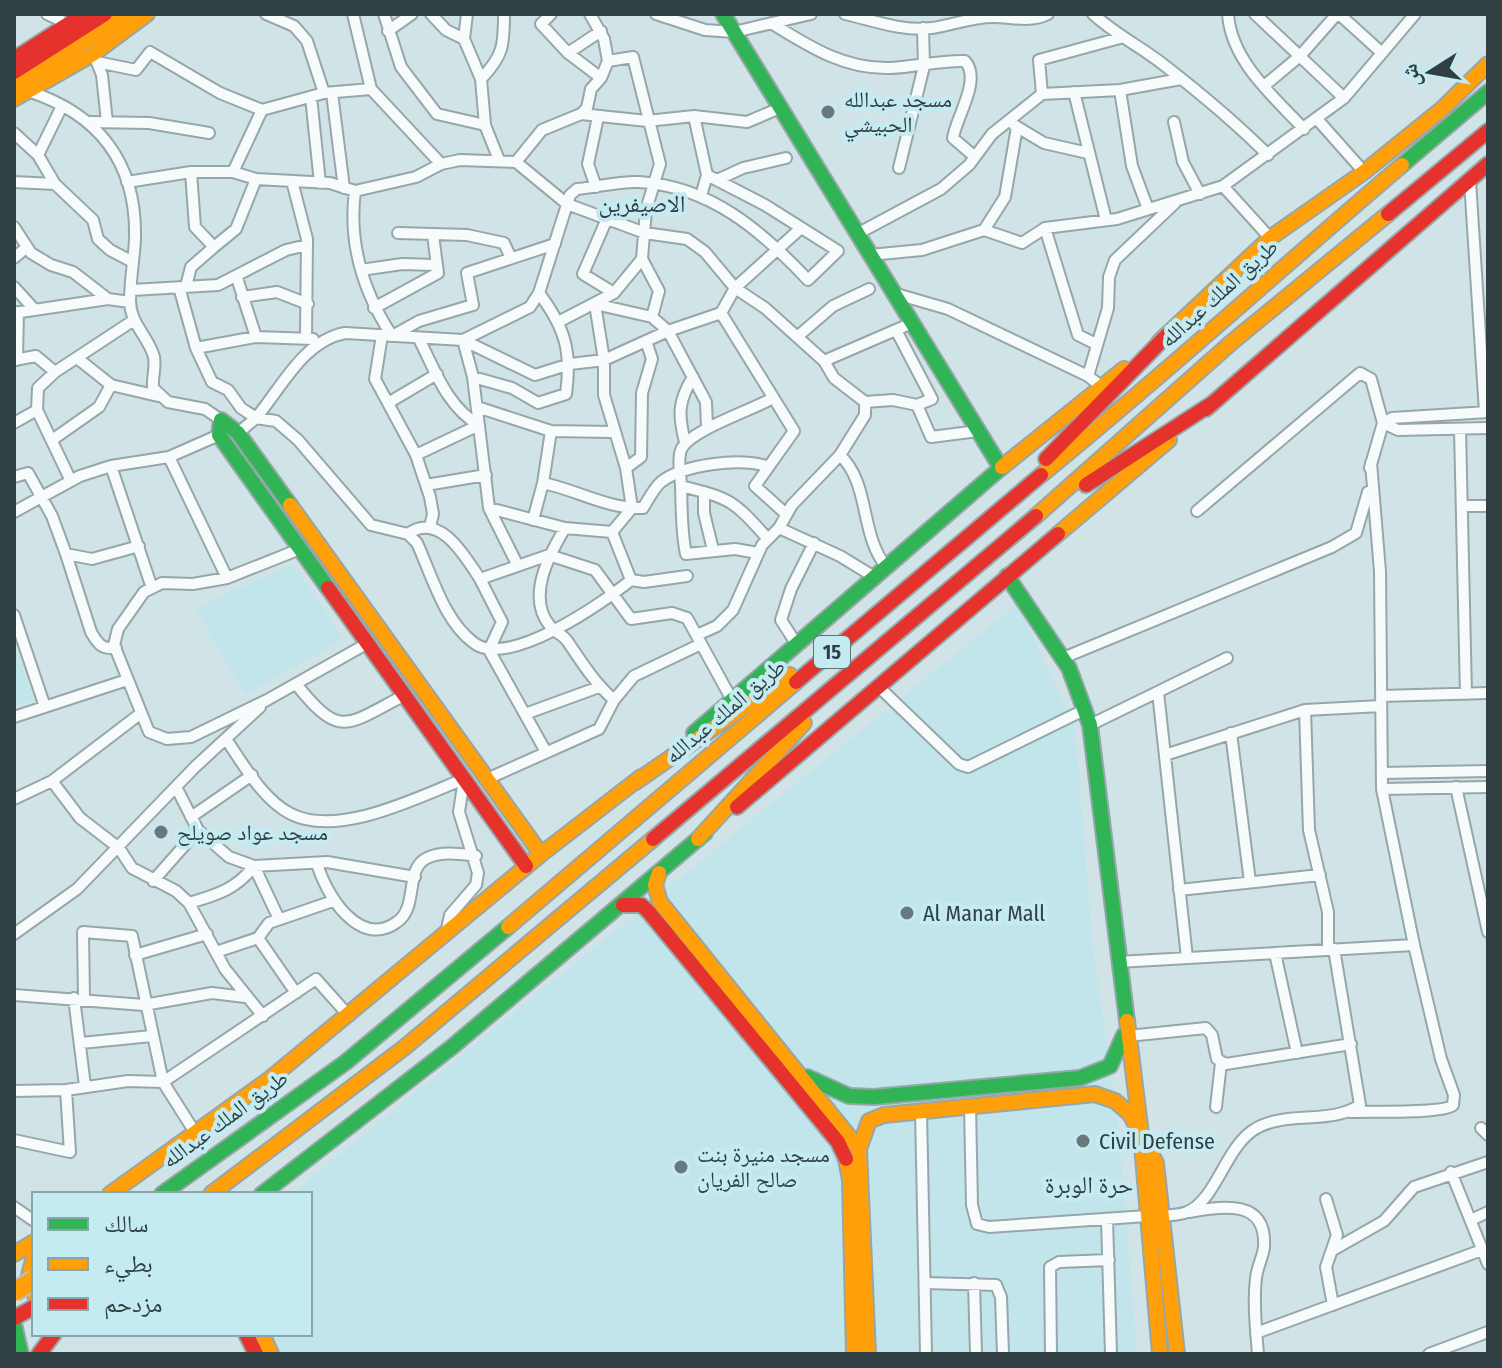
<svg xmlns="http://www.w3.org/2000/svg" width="1502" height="1368" font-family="'Fira Sans Condensed','Noto Naskh Arabic',sans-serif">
<rect width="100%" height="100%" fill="#d0e4e8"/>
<path fill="#c1e5eb" d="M293 564 343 639 245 695 195 608Z
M1017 604 1075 727 1093 950 1119 1132 1137 1354H280L271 1334H310V1194H291Z
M14 642 34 699 14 706Z"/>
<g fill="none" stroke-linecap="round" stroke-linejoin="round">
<defs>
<path id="street" d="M47 14 68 24
M266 14 294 26 307 41 324 93
M353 14 371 89 441 164
M384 14 401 67 437 114 485 125
M431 14 446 30 464 39
M467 14 464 39 481 79 485 125 499 160
M551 14 541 24 568 53 601 78
M656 14 705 30 734 32 811 14
M845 14C872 20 903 32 932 28 953 25 971 17 993 17 1013 17 1030 23 1048 14
M1093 14C1116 35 1140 46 1164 65 1200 93 1235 122 1268 155
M1228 14C1231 61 1274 97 1304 129
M1255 14 1344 98
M1339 14 1382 53
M771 23C808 46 845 70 891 68 915 67 941 60 965 61 982 80 956 117 953 138L975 157
M388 31 412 14
M1120 38 1039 60 1042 94 1120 90 1181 79
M568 53 601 31
M96 60 102 75 107 122
M97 62 136 70 150 52 220 93 262 110 324 93 371 89
M481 79C503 56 504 46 504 14
M1264 86 1300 56 1337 14
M1120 90 1132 166 1148 209
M28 91C99 114 137 163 135 239 134 259 130 280 130 301 130 324 149 337 154 357 156 367 152 378 153 388L168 402 205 409 221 420
M1074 92 1106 220
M332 93 344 188
M311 97 320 183
M581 114 647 121 694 116 747 122 780 108
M694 116 707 175 701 196
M1317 119 1364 172
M91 122 149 123 209 133
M1174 122 1183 162 1200 194
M1014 125 1044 143 1088 153
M14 133 38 155 55 184 93 220 98 239 110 250 133 262
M38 155 62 106
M516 162 542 130 581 114 587 108 591 89 601 78 608 61 604 39 590 14
M899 168 924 66 923 28
M233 172 262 110
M717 180 743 168 786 158
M292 181 307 239 306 338
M1470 181 1485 412
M14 182 55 184
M127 182 191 172H233L256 179 330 183 355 191 416 177 441 164 460 160 516 162 567 204 645 233 687 239 705 252 735 288 721 313 668 331 604 360 570 364 535 375 463 340
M1223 186 1270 238
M596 187 588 164 598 117
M355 191C348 244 364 293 392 336L419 321 473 305 467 273 555 244
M606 221 583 274 614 293
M14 227 31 253 51 265 73 272 108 299
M1045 228 1078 335 1096 344
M984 230 1022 243 1045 228 1117 219 1223 186 1344 98 1415 14
M398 233 467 235 504 243 510 256
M857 234 941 189 969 165 992 134 1042 94
M214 247 236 229 256 179
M870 255 922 250 984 230 1005 197 1017 127
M14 258 27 247
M642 259 659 291 652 317
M361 270 402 264 435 265
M237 278 256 337
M186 286 191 267 214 247 195 227 191 172
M14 287 34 309
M179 287 196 348 212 382 228 390 241 408 256 418C282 387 303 341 345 333L463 340 530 307 539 293 570 195 577 189C597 187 620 181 639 182 710 186 762 231 808 280L838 251 765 205 707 175
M132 290 218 285 286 250 307 245
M893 293 948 309 1088 376 1102 387
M242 297 277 292 308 304
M374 308 438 273 433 235
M14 313 108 299 130 302
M721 313 794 431 755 486 786 514
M560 321 614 293 642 259 646 210 660 164 633 57 608 61
M896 330 932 399 917 405
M382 335 375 379 416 455 430 497 433 514 430 527
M797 337 833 306 869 289
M419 339C435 370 447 407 479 425
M463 340 473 377 489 508 517 564
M196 348 256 337 313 339
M77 358 111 385 158 396
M14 360 36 356 55 372
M17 360 18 312
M824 361 912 323
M1088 376 1108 308 1109 277 1115 260 1175 203
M473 377 512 388 538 403 566 394C572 351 565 328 539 293
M865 402 893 400 917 405 931 437 978 431
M388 403 437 374
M477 407 551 431 613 432
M14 423 37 410
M1383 423 1398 430 1488 428
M1460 429 1466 694
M238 433 256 418 276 421 298 440 371 525 408 534 417 543C432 576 444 621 474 643 508 669 603 603 631 580
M52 440 99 407 111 385
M685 442C678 415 678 401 693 377
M416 455 479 425
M840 455C871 485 859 534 887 568
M169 457 227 578
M111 466 152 588
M626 468 641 457 642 393 652 359 646 341
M1370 468 1383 423 1392 418 1488 412
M14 477 28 473 52 516 66 554 92 559 139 546
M71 481 37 410 38 388 55 372 134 320
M543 483C577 490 607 509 643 508 648 500 654 488 661 482 684 464 739 458 766 466
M426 485 486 475
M681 486C732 499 733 500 768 539
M704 492V513L713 550
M1463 506H1488
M489 508 565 528 612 532
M1197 511 1360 373 1371 379 1383 423
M14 512 80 476 111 466 169 457 219 435
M533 520 543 483 551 431
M565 528C549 555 526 597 550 626 555 633 563 634 568 642 582 663 595 683 614 700
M779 528 840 556 876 578
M612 532 632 508 626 468 604 395V360L595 304 652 317 668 331 706 402 707 427
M612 532 631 580 644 582 687 576
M408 534C439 511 465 556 480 579
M300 549 227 578 193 584 162 583 144 592 118 629 114 645 149 732 167 739 191 737 267 700 368 643
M758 553 735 549 686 554C681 531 682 511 681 487 681 476 677 460 681 450 688 431 750 411 771 399
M66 554 91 632C98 644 101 649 116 648
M14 615 45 707
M697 635 717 626 733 610 762 545 779 528 792 505 840 455 865 415V402L834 378 824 361 765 308 735 288 801 228
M797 645 781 620 791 589 814 543
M1063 658 1332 547 1356 533 1368 492
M296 684C341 740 346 725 405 695
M880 688 959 764 968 767 1084 710
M1158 692 1187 958
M1381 696 1488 693
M1305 710 1309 830 1328 912V950
M525 714 599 687
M14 717 127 680
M1090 725 1227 658
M1231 733 1250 882
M226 739C243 764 263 800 291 814 339 838 418 797 464 779
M546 752 489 650 502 622 480 579 549 555 595 570 631 619 672 613 687 618 732 700
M1165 755 1305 710 1381 706
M1382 773 1488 771
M487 779 599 729 614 700 634 676 701 644
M52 781 80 818 119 848 132 868 176 891 189 903 225 969 263 1016
M176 787 198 830 229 857 254 866 327 862 415 877
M1456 787 1488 932
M1382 789 1488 787
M14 799 52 781 140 714
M191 817 252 775
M317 863C325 893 359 950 397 922 419 907 404 869 427 858 442 851 460 854 476 856
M153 881 198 830
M1179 890 1320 875
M189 903C216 895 237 889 254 866L279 919
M14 934 77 889 195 767 260 707
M446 934 450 915 476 885 478 873 459 812 464 779
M258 938 296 993
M216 952 258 938 269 923 333 901
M1275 953 1297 1053
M135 955 207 934
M1118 962 1414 945
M14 995 144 1005 212 993 245 997
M74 998 85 1086
M84 999 83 932 132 936 163 1082 196 1134
M1128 1036 1206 1028 1212 1035 1217 1059 1226 1064 1351 1044
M81 1043 152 1036
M14 1091 66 1090 128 1081 163 1082 316 979 349 1016
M970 1106 972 1205 977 1224 989 1227 1147 1216
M1216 1107 1221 1063
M921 1111 926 1354
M1350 1112C1369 1111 1444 1114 1453 1105L1454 1095 1441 1059 1414 945 1382 789 1380 571 1371 463
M1481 1128 1488 1135
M14 1140 70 1152 66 1090
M1451 1172 1488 1264
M1326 1199 1337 1235 1326 1267 1333 1305
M14 1207 34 1221
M1189 1212C1220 1207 1267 1197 1264 1247 1263 1257 1257 1267 1256 1278 1253 1302 1256 1330 1258 1354
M1163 1216C1170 1215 1180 1215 1187 1212 1215 1201 1225 1150 1252 1131 1283 1109 1329 1126 1360 1105L1334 949
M1107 1219 1111 1354
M1471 1220 1488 1212
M1333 1250 1384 1221 1414 1187 1488 1162
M925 1283 996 1285 1001 1297 1003 1354
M974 1283 976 1354
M1256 1333 1482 1250
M1051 1354 1050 1267 1059 1262 1109 1260
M1429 1354 1488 1332"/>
<path id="fast" d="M723 14 1001 468
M1402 165 1488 92
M290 505 238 433 221 420 219 435 328 588
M1007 576 1069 668 1090 725 1127 1021
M694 733 1002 467
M807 1077 849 1096 874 1097 1080 1078 1110 1066 1124 1035
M162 1194 346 1062 508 927
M262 1194 452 1047 705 833
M14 1324 21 1354"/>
<path id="slow" d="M14 87 128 14
M14 99 93 54 147 14
M1159 342 1270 238 1364 172 1442 109 1488 64
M1002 467 1124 369
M1041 475C1164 375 1281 268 1402 165
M290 505 541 854
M1036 516 1232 342 1388 214
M1058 534 1169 440
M634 783 790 675
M698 839 804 723
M659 873 655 885 660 902 859 1149 868 1354
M508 927 796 682
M1127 1021 1141 1134 1160 1354
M859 1149 869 1121 884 1115 1095 1094 1115 1101 1130 1114 1156 1163 1177 1354
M846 1159 850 1180 854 1354
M110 1194 271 1078 540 855 641 777
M211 1194 405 1047 653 839
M14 1254 34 1242
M34 1256 28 1280 34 1294
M262 1334 271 1354"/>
<path id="jam" d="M14 59 84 14
M14 72 105 14
M1388 214 1488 131
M1206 409 1488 164
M1046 459 1167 335
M1086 485 1213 403
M328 588 526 866
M796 682 1041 475
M737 807 1058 534
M653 839 1036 516
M623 905H641L648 911 838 1142 846 1159
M14 1318 34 1307
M246 1334 256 1354
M39 1354 54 1334"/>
</defs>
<use href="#street" stroke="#96a6a9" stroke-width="14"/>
<use href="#fast" stroke="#96a6a9" stroke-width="18"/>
<use href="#slow" stroke="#96a6a9" stroke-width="18"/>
<use href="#jam" stroke="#96a6a9" stroke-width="18"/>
<use href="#street" stroke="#f8fbfc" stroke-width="10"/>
<use href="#fast" stroke="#30b455" stroke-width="14"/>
<use href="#slow" stroke="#ff9f0a" stroke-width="14"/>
<use href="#jam" stroke="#e5322d" stroke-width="14"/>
<defs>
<path id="slow-bridge" d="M14 1292 34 1280"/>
</defs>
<use href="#slow-bridge" stroke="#b6c1c3" stroke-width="22" stroke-linecap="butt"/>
<use href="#slow-bridge" stroke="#ff9f0a" stroke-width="18"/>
</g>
<g fill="#67797c" stroke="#c5ebf2" stroke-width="3">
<circle cx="828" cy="112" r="8"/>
<circle cx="161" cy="832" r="8"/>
<circle cx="907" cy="913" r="8"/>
<circle cx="1083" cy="1141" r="8"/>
<circle cx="681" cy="1167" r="8"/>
</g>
<g text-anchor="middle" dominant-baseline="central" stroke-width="8" stroke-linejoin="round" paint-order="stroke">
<rect fill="#c5ebf2" stroke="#5c7377" stroke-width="2" x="814" y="636" width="36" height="32" rx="6"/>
<g font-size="20" font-weight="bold" fill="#2f3f42">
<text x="832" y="652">15</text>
</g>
<g font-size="22" fill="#2f3f42" stroke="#c5ebf2" text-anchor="start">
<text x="844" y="99">مسجد عبدالله<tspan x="844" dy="25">الحبيشي</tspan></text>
<text x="177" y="832">مسجد عواد صويلح</text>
<text x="923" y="913">Al Manar Mall</text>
<text x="1099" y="1141">Civil Defense</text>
<text x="697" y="1154">مسجد منيرة بنت<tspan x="697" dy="25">صالح الفريان</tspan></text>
</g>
<g font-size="22" fill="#2f3f42" stroke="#c5ebf2">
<text transform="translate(1219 293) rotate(-42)">طريق الملك عبدالله</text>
<text transform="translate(725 711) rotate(-40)">طريق الملك عبدالله</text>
<text transform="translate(225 1119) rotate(-36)">طريق الملك عبدالله</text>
</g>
<g font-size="24" fill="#2f3f42" stroke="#c5ebf2">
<text x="642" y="204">الاصيفرين</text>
<text x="1089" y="1185">حرة الوبرة</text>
</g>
</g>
<rect width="1502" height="1368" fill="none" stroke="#2f3f42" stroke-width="32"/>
<rect x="32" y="1192" width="280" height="144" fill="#c5ebf2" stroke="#89a6ac" stroke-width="2"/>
<rect x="48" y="1218" width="40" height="12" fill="#30b455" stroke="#89a6ac" stroke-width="2"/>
<text x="104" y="1232" font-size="24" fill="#2f3f42">سالك</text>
<rect x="48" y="1258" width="40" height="12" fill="#ff9f0a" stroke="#89a6ac" stroke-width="2"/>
<text x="104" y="1272" font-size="24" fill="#2f3f42">بطيء</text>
<rect x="48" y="1298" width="40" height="12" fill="#e5322d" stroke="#89a6ac" stroke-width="2"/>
<text x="104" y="1312" font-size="24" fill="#2f3f42">مزدحم</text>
<g transform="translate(1430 72) rotate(259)" stroke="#c5ebf2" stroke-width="6" paint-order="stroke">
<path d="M0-6L14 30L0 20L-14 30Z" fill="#2f3f42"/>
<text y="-12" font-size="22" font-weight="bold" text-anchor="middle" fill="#2f3f42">ش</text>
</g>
</svg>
